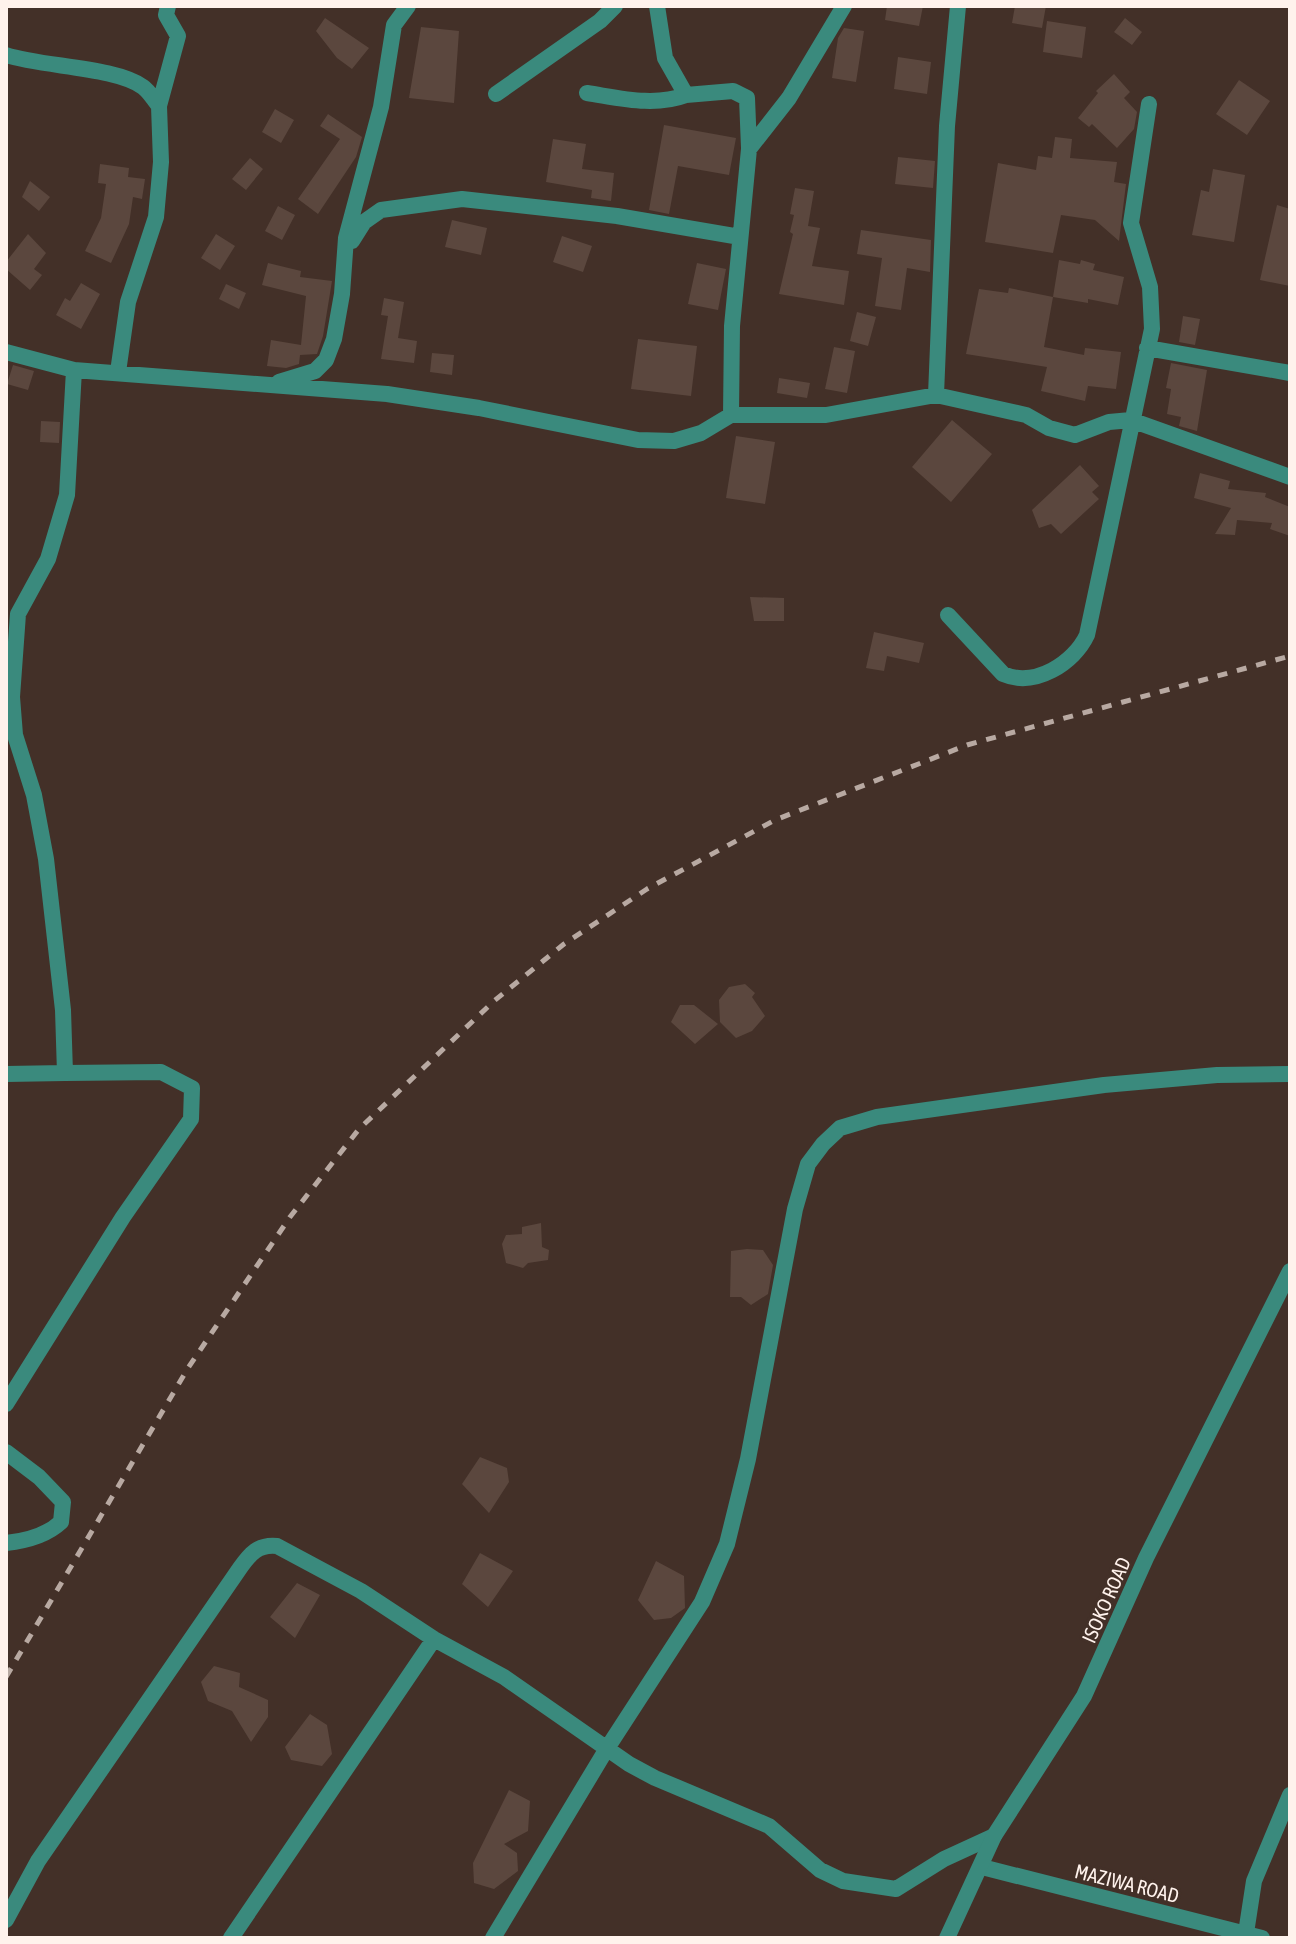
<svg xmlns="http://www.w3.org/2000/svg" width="1296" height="1944" font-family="'Asap Condensed',sans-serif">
<rect width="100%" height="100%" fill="#433028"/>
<path fill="#5b473e" d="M887 6H923L919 26 885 20Z
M1015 6H1046L1042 28 1012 23Z
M325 18 369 48 352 69 337 58 316 31Z
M1125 18 1142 32 1132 45 1114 32Z
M1047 21 1086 27 1082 58 1043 52Z
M421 27 459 31 454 103 409 98Z
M844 28 864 31 856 82 832 78 838 38Z
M898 57 931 62 927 94 894 89Z
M1114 74 1130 92 1124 98 1137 112 1134 129 1117 148 1092 124 1089 127 1078 118 1098 93 1096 91Z
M1239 80 1270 101 1247 135 1216 114Z
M275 109 294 120 281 143 262 132Z
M328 114 362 137 356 157 318 214 298 199 340 139 320 126Z
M664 125 736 138 729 175 678 166 669 214 649 210Z
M1055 137 1072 139 1070 158 1117 162 1114 182 1126 184 1119 241 1095 220 1061 215 1053 253 985 242 998 163 1036 170 1038 156 1052 158Z
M553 139 586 144 582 169 614 173 611 201 591 198 592 190 546 182Z
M898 157 935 161 933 188 895 184Z
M250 158 263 169 246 190 232 179Z
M100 164 129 168 128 177 145 179 142 199 133 197 129 224 111 263 85 251 101 218 106 184 98 183Z
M1213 169 1245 175 1234 242 1192 235 1201 190 1209 192Z
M30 181 50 197 39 211 22 197Z
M795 188 814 191 808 226 820 228 812 266 849 271 844 305 779 294 793 234 790 232 794 215 790 214Z
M1277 205 1290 209V286L1260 280Z
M278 206 295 215 282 240 265 231Z
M452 220 487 228 481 255 445 247Z
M861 230 931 240 930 272 907 268 901 310 875 306 882 258 857 254Z
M28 234 46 253 34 269 42 275 30 290 6 269V262Z
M216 234 235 246 220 270 201 258Z
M562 236 592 246 583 272 553 262Z
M1059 260 1080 264 1081 260 1095 264 1093 270 1124 277 1118 305 1088 299V303L1053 297Z
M268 263 301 271 300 277 332 281 323 336 317 354 300 355 299 364 286 368 267 366 271 340 301 345 306 296 262 285Z
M697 263 726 269 718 310 688 304Z
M81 283 100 294 81 329 56 315 65 298 70 301Z
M226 284 246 293 239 309 219 299Z
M1009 288 1053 297 1044 347 1084 355 1085 348 1121 352 1116 389 1088 386 1085 401 1041 391 1047 367 966 354 979 289 1008 293Z
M384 298 404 302 398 338 417 341 414 363 381 359 388 316 381 315Z
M857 312 876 317 868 346 850 341Z
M1183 316 1200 319 1195 345 1179 342Z
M638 339 697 346 691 396 631 389Z
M834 347 855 351 847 393 825 389Z
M432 353 454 355 452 375 430 372Z
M1171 363 1207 370 1197 431 1179 426 1181 417 1167 414 1171 389 1166 388Z
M13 365 34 371 28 390 7 384Z
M779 378 810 383 807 398 777 393Z
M952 420 992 454 951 502 912 467Z
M41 421 60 422 59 443 40 442Z
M736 436 775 442 765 504 726 498Z
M1080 465 1099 486 1092 492 1099 499 1061 534 1051 524 1039 528 1032 510Z
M1200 473 1230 481 1228 489 1266 493 1265 497 1290 507V536L1270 529 1272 523 1237 520 1235 535 1215 534 1231 508 1194 498Z
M750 597 784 598V621H754Z
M874 632 924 643 919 663 887 656 884 671 866 668Z
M745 984 755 993 752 997 765 1016 752 1031 736 1038 720 1022 719 1000 729 987Z
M680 1005H694L718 1024 695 1044 671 1022Z
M541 1223 542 1247 549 1250 548 1260 528 1263 523 1268 506 1263 502 1244 506 1235 522 1234V1227Z
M747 1249 763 1250 773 1265 768 1294 751 1305 741 1297H730L731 1251Z
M480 1457 507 1468 509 1482 489 1513 462 1484Z
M480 1553 513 1571 488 1607 462 1584Z
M656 1561 684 1576 685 1608 671 1618 654 1620 638 1600Z
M297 1583 320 1595 295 1638 270 1617Z
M214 1666 240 1673 239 1687 268 1700V1717L251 1742 232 1711 208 1701 201 1682Z
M310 1714 327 1725 332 1754 322 1766 291 1760 285 1747Z
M509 1790 530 1801 528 1831 504 1844 517 1853 518 1871 494 1889 474 1883 473 1863Z"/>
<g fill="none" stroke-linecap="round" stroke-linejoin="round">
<path stroke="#3a8a7d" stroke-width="16" d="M657 6 665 58 686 95 733 91 747 98 749 148
M6 55C43 67 116 67 143 87 149 91 154 100 159 106
M587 93C620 98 654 107 686 95
M496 94 600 21 615 6
M352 241 364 222 381 210 462 199 617 216 740 237
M1147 348 1290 373
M6 352 74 370 67 495 48 559 18 614 12 697 15 735 34 795 46 859 63 1010 65 1073 161 1072 192 1088 191 1119 123 1217 6 1404
M74 370 387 394 479 408 638 440 674 441 701 433 731 415H826L936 395 1026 415 1049 428 1075 435 1109 422 1131 420 1290 477
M118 372 128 302 156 217 161 162 159 106 178 36 166 15 168 6
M279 382 315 371 326 360 334 339 342 294 346 238 381 107 394 25 408 6
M936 395 947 126 958 6
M731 415 732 326 749 149 789 98 844 6
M948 615 1003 674C1035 688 1074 663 1087 635L1152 329 1150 287 1131 223 1149 104
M6 1074 65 1073
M6 1452 39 1477 63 1502 61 1522C46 1536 26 1541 6 1543
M982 1867 1262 1938
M6 1920 38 1861 240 1568C250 1554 258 1544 277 1546L361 1591 434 1639 504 1677 629 1764 655 1778 769 1826 820 1870 843 1881 896 1889 944 1859 994 1836
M1246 1933 1254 1881 1290 1795
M231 1938 434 1639
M493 1938 606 1750 702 1602 727 1544 748 1459 795 1209 808 1164 823 1144 840 1128 877 1117 1104 1085 1217 1075 1290 1074"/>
<path stroke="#3a8a7d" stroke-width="16" d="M947 1938 994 1836 1084 1696 1146 1558 1290 1271"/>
<path stroke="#b8a9a2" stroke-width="5" stroke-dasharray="10 10" stroke-linecap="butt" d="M6 1677 188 1368 290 1217 359 1129 494 1001 564 944 647 889 775 820 967 745 1290 656"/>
</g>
<g text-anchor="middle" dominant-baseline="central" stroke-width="6" stroke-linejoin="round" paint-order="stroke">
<g font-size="20" fill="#fff2ec" stroke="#433028">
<text transform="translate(1106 1600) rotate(-66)">ISOKO ROAD</text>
<text transform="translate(1127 1883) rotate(14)">MAZIWA ROAD</text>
</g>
</g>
<rect width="1296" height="1944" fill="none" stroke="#fff2ec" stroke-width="16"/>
</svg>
